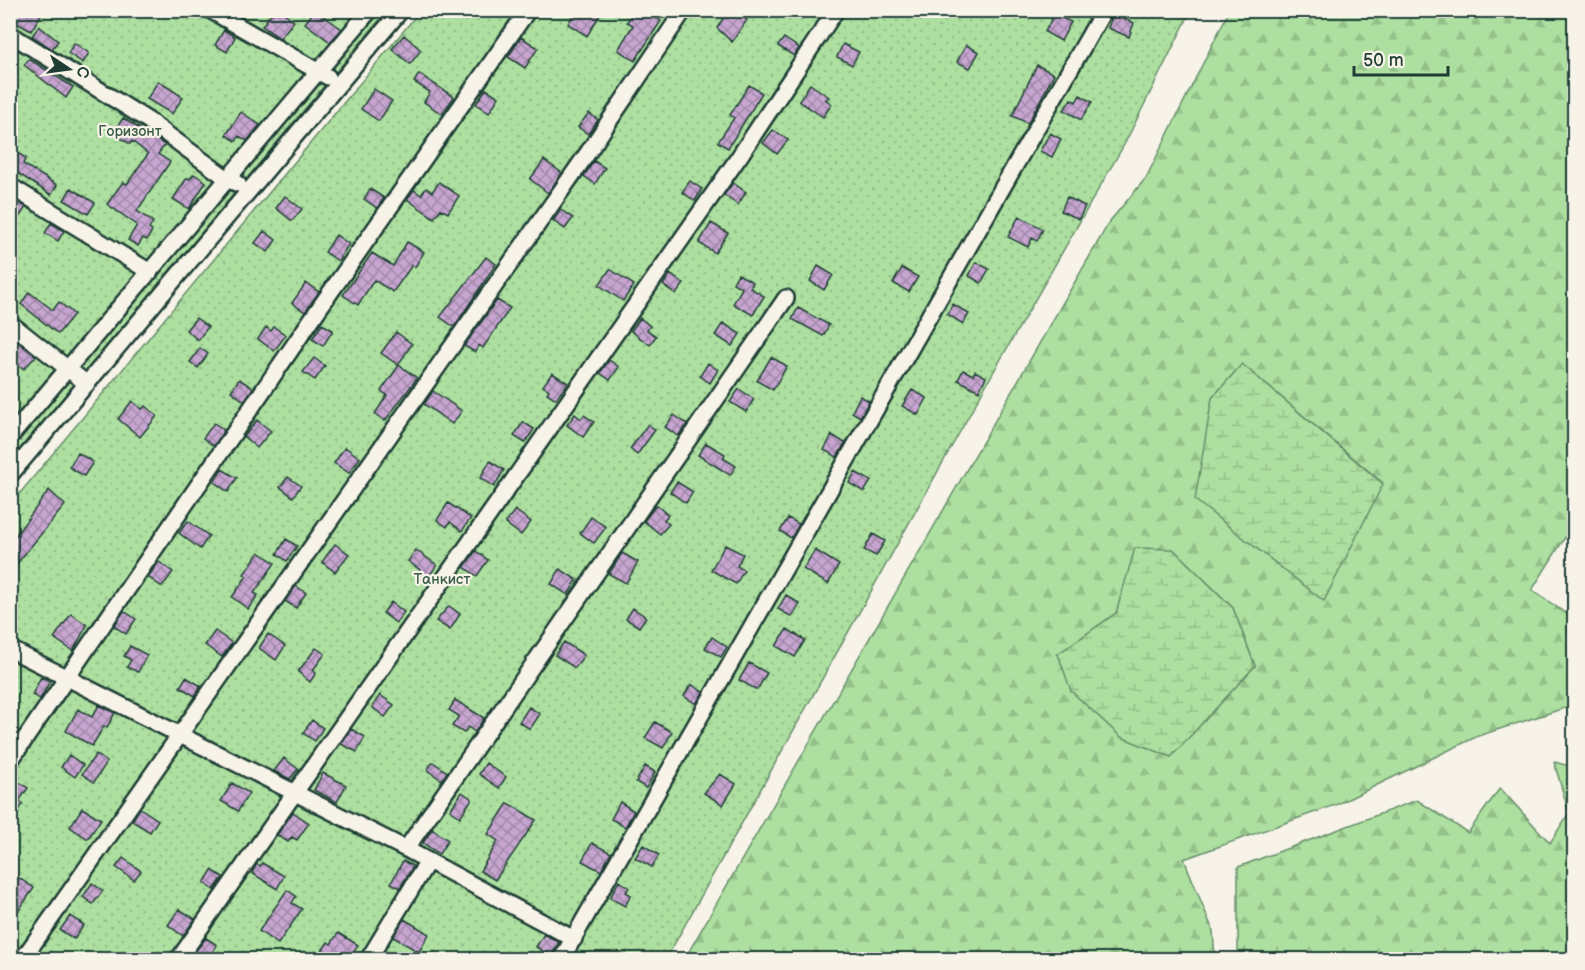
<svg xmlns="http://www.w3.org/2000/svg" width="1585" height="970" font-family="'Balsamiq Sans',sans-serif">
<defs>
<pattern id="forest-firs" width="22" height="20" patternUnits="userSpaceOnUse" patternTransform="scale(1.5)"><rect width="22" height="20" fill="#addfa0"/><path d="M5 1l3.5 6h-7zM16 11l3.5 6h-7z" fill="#94c08a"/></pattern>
<pattern id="wetland-marsh" width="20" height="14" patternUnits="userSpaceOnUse" patternTransform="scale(1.5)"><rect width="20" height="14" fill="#addfa0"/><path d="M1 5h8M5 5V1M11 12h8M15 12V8" fill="none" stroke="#94c08a"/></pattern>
<pattern id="garden-dots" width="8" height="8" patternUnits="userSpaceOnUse" patternTransform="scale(1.5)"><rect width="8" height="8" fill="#addfa0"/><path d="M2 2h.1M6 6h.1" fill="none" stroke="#94c08a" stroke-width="1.8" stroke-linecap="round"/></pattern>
<pattern id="building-cross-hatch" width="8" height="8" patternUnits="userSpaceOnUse" patternTransform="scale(1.5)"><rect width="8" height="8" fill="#c7a5d0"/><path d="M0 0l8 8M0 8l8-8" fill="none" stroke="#a188aa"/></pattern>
</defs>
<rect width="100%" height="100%" fill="#f7f3e8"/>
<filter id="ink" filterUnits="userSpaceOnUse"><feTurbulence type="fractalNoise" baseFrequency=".0167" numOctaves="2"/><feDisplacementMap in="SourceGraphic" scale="12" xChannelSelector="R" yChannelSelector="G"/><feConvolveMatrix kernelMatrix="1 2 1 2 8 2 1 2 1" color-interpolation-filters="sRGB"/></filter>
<g filter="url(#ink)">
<path fill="url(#forest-firs)" stroke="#668e6a" stroke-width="1.5" fill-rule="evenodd" d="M1229 11H1574V523L1532 590 1574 619V705L1478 736 1338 804 1184 859 1213 931 1215 959 684 960 1110 221 1146 178ZM1242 364 1383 483 1212 398ZM1173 549 1233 608 1255 666 1058 654 1116 613Z
M1554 762 1574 767V959H1238V867L1417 800 1468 833 1500 788 1550 843 1569 813Z"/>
<path fill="url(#wetland-marsh)" stroke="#668e6a" stroke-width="1.5" d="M1242 364 1383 484 1324 601 1195 500 1212 398Z
M1135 548 1173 549 1233 608 1255 666 1171 757 1121 737 1071 691 1058 654 1116 613Z"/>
<path fill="url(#garden-dots)" stroke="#668e6a" stroke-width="1.5" d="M11 11H387L11 460Z
M420 11H1191L1125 143 986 385 666 959 11 960V504Z"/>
<path fill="url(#building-cross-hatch)" stroke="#1f3d34" stroke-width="1.5" d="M10 10H44L31 31 10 19Z
M274 10H281L294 21 280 38 262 26Z
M315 10 342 29 330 42 305 23Z
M576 10H603L587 36 568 24Z
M634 10H645L661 21 635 61 618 50 633 25 627 22Z
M728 10H733L747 20 732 42 717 28Z
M1054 14 1071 22 1061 41 1045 32Z
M1113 14 1134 23 1129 37 1108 28Z
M39 26 58 41 52 49 32 36Z
M224 30 235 37 227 52 215 45Z
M404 35 421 50 410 64 392 49Z
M521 37 538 48 525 68 508 57Z
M784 38 799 48 794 56 778 46Z
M74 43 89 53 83 63 68 53Z
M843 44 859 52 852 65 837 57Z
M966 45 979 52 970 68 957 62Z
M29 59 73 87 66 98 24 65Z
M1037 65 1054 74 1028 123 1012 116Z
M419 74 454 97 442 114 424 102 430 92 414 82Z
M158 81 183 97 172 114 147 99Z
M810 84 829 97 826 100 832 104 823 117 799 101Z
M749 85 762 93 728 148 718 142 734 118 730 115Z
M374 89 392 101 379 121 361 109Z
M486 89 499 97 489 113 476 104Z
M1080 95 1092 102 1081 120 1064 110 1071 99 1076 102Z
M241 112 260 125 247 141 239 136 236 141 226 135Z
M589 113 598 120 588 134 578 127Z
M123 118 165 145 158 154 170 162 137 211 153 222 149 229 152 231 147 240 143 238 138 246 128 240 137 225 107 204 123 182 127 184 148 154 132 141 130 144 113 133Z
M773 130 788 140 777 154 763 143Z
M1050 133 1061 139 1052 157 1040 151Z
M10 149 26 158 23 164 57 185 51 195 10 168Z
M544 160 562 173 548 193 530 179Z
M594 161 605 168 595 184 584 176Z
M194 174 206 182 189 209 173 199 187 178 190 179Z
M690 181 702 189 695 201 682 192Z
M439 182 459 196 448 213 441 209 434 218 407 199 414 190 421 195 426 188 432 192Z
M733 183 746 192 738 205 724 195Z
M71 188 95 203 88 214 64 200Z
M370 189 384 198 377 208 364 199Z
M285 196 302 209 292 221 276 208Z
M1067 197 1085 206 1079 219 1061 211Z
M10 198 26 207 10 231Z
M561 210 573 218 565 229 553 221Z
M1019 216 1043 229 1037 241 1032 238 1028 247 1008 237Z
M51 223 64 231 58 241 45 233Z
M711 223 728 233 715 253 699 243Z
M264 231 276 240 268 252 255 243Z
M336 235 349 244 338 261 325 252Z
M407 242 424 252 415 267 412 265 393 292 374 280 358 305 343 295 372 253 393 266Z
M486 257 496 264 454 327 440 317Z
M976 262 989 269 981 283 969 276Z
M818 266 833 275 824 290 810 281Z
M902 268 918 277 909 292 893 283Z
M610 269 634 285 623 301 599 285Z
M670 274 684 284 676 294 663 285Z
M738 274 753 282 750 288 764 296 753 315 733 304 742 288 733 283Z
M306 283 319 292 305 312 292 303Z
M29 292 53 310 59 302 74 314 58 334 21 304Z
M497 300 510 308 483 348 479 345 475 352 464 346Z
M953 304 969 314 963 324 947 314Z
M798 308 829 325 823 336 792 319Z
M196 318 208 327 198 340 186 330Z
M640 318 650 326 647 330 656 336 650 345 631 331Z
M723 323 740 334 732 346 715 335Z
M322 324 333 330 323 346 312 339Z
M266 327 271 331 274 327 286 335 274 351 258 339Z
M396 332 412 344 398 365 381 353Z
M18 342 36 356 24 369 10 357V351Z
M200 348 208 354 198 368 190 362Z
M771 357 787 366 773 390 757 381Z
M314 358 325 366 315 380 303 372Z
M609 360 619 367 610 380 600 373Z
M708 363 718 370 710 383 700 376Z
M399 365 417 378 385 421 375 414 387 395 381 391Z
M963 370 973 375 975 371 986 377 979 391 958 380Z
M552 373 568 383 556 399 547 393 549 390 543 386Z
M239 379 253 388 244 401 231 391Z
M739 389 754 399 746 412 730 402Z
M912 390 927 398 918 415 902 406Z
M433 391 462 411 452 424 424 404Z
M860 396 869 401 860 417 852 412Z
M132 401 142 409 145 406 157 416 140 437 118 419Z
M575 414 581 419 584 415 594 422 583 437 567 425Z
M674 415 687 424 678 436 665 427Z
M257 420 271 431 257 448 244 437Z
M523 422 534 429 525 443 514 436Z
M214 423 224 430 214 446 203 438Z
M648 424 655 430 637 455 630 449Z
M832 435 845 443 837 457 824 450Z
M706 443 725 454 723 458 736 466 730 475 698 455Z
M345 447 360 458 349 473 334 463Z
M78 453 93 462 84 476 69 467Z
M490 461 504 470 494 487 480 478Z
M222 469 237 478 228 492 214 482Z
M855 472 871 481 864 492 849 483Z
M288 477 301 486 293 497 280 487Z
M677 482 693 492 686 503 670 492Z
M49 490 65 505 10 572V543Z
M448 503 471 518 462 531 450 522 447 527 437 520Z
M656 505 668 515 664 520 669 524 660 534 644 521Z
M515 510 531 522 521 535 505 523Z
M591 517 606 527 594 543 580 533Z
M788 518 799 524 791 538 780 531Z
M188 521 209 536 200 549 179 533Z
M873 534 885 541 876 556 864 550Z
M286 539 297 546 287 561 277 554Z
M335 544 349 554 335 572 322 562Z
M725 545 743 554 737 566 744 570 736 584 711 570Z
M416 550 437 565 425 582 416 576 420 570 408 561Z
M815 550 839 565 828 584 803 569Z
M476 551 488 560 477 576 464 567Z
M259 552 275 563 254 593 258 595 248 609 232 597 247 576 244 574Z
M622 553 638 562 626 583 609 574Z
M159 562 173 572 162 587 148 577Z
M560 569 577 580 568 595 551 584Z
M296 586 306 593 296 608 285 601Z
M786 595 800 604 792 617 778 609Z
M391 602 404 612 396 623 383 613Z
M449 606 460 614 450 630 436 621Z
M633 608 646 617 639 627 626 619Z
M124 611 136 619 126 634 114 626Z
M71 614 87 625 73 651 54 638Z
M787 629 805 640 795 657 776 646Z
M215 631 232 643 222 657 205 645Z
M268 634 285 646 276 660 259 648Z
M712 637 727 647 721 657 705 648Z
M564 642 584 655 575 668 555 655Z
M130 646 147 655 138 672 127 667 131 660 124 656Z
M316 648 325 654 313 670 316 673 310 682 298 672Z
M749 663 767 673 757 690 739 680Z
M41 677 50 681 40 699 32 695Z
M186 677 201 686 195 696 180 687Z
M691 684 703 692 696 704 684 696Z
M380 695 394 705 385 717 372 707Z
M455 700 484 718 475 732 468 727 464 733 452 726 459 716 449 710Z
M99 705 115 713 107 727 104 726 92 746 66 731 78 709 92 717Z
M529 707 540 714 530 729 519 722Z
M312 720 323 728 315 741 303 733Z
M655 722 672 732 663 748 645 738Z
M351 729 365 737 357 752 341 744Z
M96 754 107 762 94 782 82 774Z
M69 755 83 765 75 777 61 767Z
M284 758 298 769 290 779 274 771Z
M433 762 447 772 442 780 427 770Z
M486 763 506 777 499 788 479 774Z
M645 766 655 772 646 788 636 782Z
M323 773 346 785 337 802 314 790Z
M720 774 736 784 723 805 704 793Z
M10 776 28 788 19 801 23 804 17 813 12 809 10 812Z
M232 783 249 793 238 811 221 801Z
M462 792 472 799 460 817 450 810Z
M620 802 634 811 625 827 611 819Z
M508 803 536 820 495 880 480 871 498 841 488 834Z
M82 808 101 819 88 839 70 827Z
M140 808 158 820 150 832 132 821Z
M293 812 309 823 297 840 292 837 288 842 277 835Z
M432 829 448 840 439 854 423 843Z
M592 843 611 853 601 871 582 861Z
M643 845 659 855 652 867 635 858Z
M123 858 141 871 134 880 116 867Z
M403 861 413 866 400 888 391 883Z
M262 863 284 876 277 889 252 873 257 864 260 866Z
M212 870 223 877 214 890 204 883Z
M16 876 34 888 17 913 10 909V884Z
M619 881 629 887 626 892 631 895 625 906 610 898Z
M92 883 103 891 93 904 83 897Z
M287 890 296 896 292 903 302 909 278 944 259 931Z
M179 909 195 919 183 936 168 925Z
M70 916 84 925 74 939 60 930Z
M404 919 429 934 419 952 393 937Z
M338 933 358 945 349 960H333L321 952 328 942 331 944Z
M544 934 559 942 551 956 536 947Z
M206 938 217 945 208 960 194 953Z"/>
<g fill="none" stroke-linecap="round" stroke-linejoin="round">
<defs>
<path id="minor" d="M210 10 328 77
M10 34 149 121 229 180 238 184
M10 186 150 272
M10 323 87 384
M10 437 370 10
M10 475 401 10
M10 649 406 849 574 939
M10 761 320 307 528 10
M406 849 786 298
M22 960 587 154 684 10
M178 960 739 157 836 10
M368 960 428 861
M561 960 1104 10"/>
</defs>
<use href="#minor" stroke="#1f3d34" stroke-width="20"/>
<use href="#minor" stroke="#f7f3e8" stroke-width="15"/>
</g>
</g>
<g text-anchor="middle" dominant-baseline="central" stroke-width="4.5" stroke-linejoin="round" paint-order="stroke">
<g font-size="15" fill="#3b5d4a" stroke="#f7f3e8">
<text x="130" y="131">Горизонт</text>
<text x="442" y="579">Танкист</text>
</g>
</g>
<rect width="1585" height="970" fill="none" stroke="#f7f3e8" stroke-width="36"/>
<rect x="18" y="18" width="1549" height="934" fill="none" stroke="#1f3d34" stroke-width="2" filter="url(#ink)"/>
<g transform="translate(69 69) rotate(103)" stroke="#f7f3e8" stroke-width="4.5" paint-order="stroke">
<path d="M0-4.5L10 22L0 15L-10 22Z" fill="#1f3d34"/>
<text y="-9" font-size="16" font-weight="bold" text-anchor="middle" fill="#1f3d34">С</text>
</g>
<path d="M1354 66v9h94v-9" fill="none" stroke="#1f3d34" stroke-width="3"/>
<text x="1363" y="66" font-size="18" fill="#1f3d34" stroke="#f7f3e8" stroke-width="4.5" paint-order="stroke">50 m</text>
</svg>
